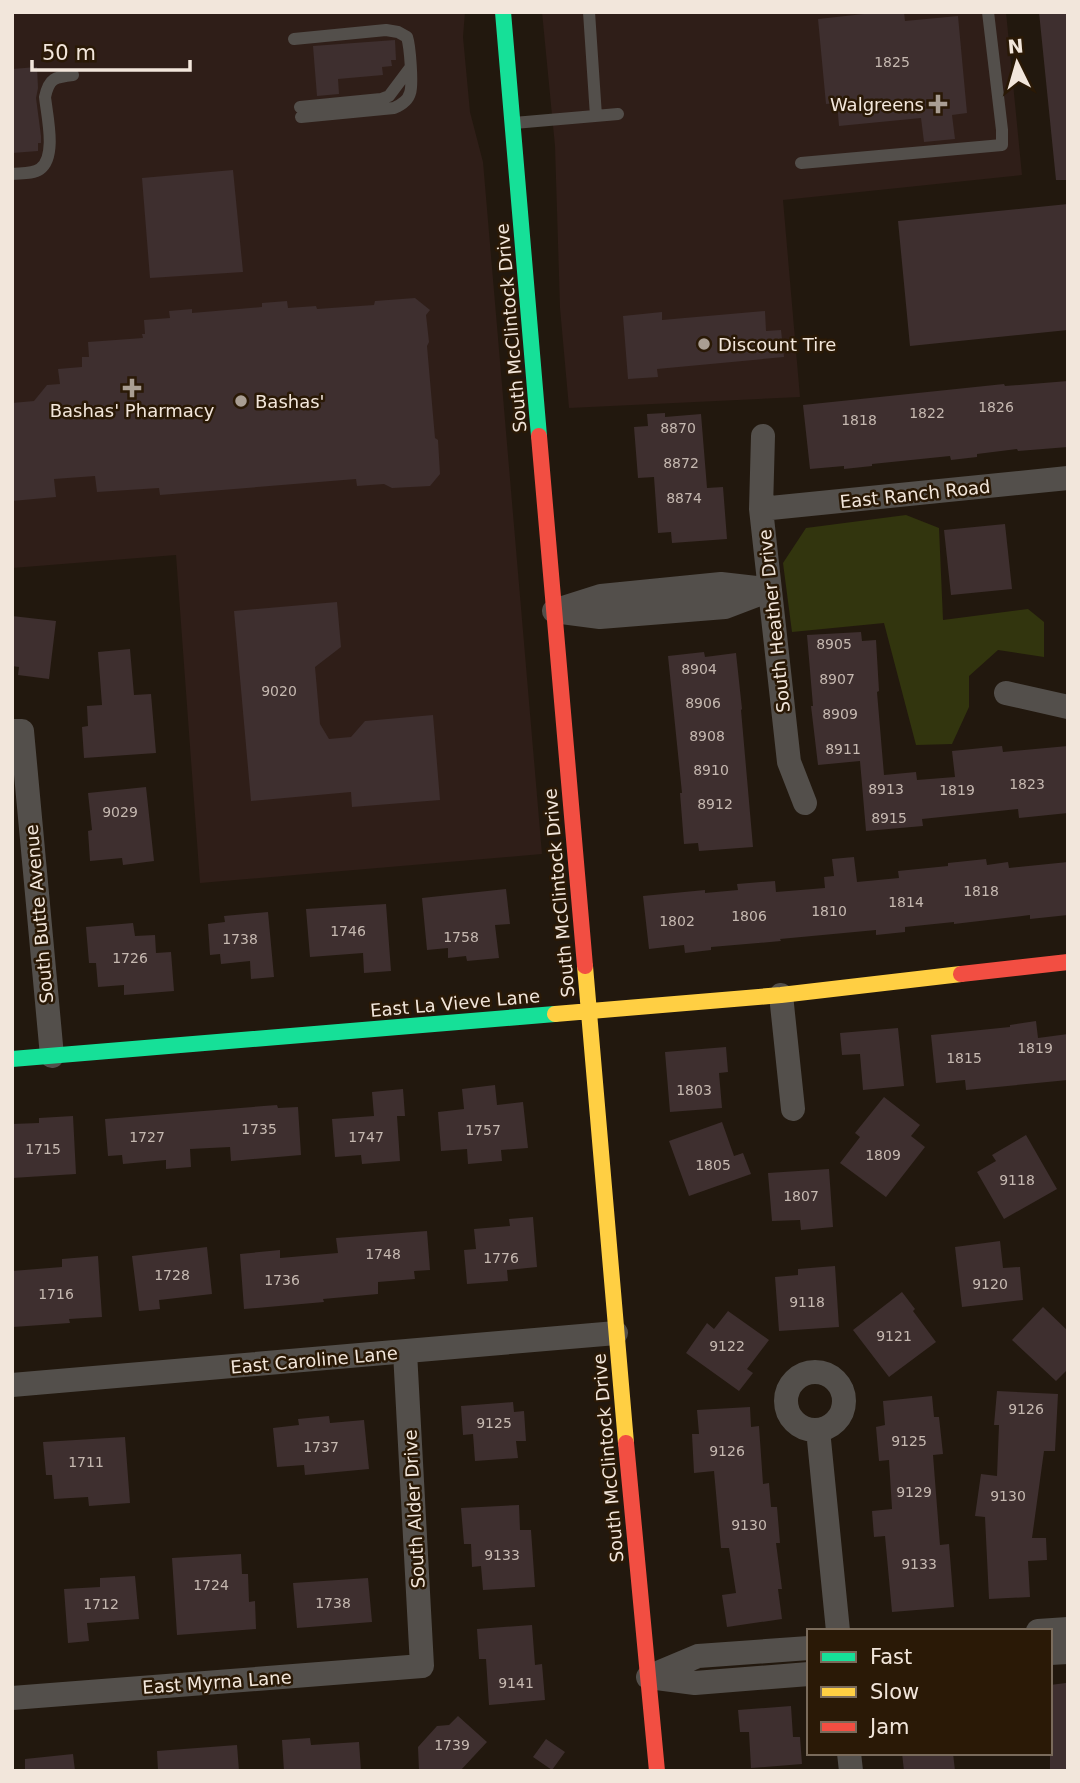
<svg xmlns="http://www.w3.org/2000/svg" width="1080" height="1783" font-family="'DejaVu Sans',sans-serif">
<rect width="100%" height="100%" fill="#22180e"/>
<path fill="#2f1e18" d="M12 12H465L463 37 470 112 483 162 542 854 200 883 176 555 12 568Z
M542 12H1006L1022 175 783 200 800 397 569 408 560 308 555 146Z"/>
<path fill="#32350e" d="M906 515 939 528 943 620 1028 609 1044 622V657L998 650 969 676V707L952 744 916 745 884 623 792 632 783 563 806 528Z"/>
<path fill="#3e2f2f" d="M882 12H904L905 21 958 16 967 113 952 115 955 139 924 142 921 118 839 126 837 103 826 104 818 19Z
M1039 12H1068V180H1056Z
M395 40 396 60H391L392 66 382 67 383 75 338 79 339 94 317 96 313 46Z
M37 67 38 88 36 98 41 136V143H38V151L12 153V69Z
M233 170 243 272 150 278 142 178Z
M1068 204V330L910 346 898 221Z
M415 298 430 310 426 315 429 342 427 346 435 438 438 440 440 474 430 486 392 488 384 484 357 486 356 479 160 495 159 488 97 492 95 476 54 479 56 497 12 501V403L34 401 47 385 60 384 58 369 82 367V357H89L88 342 143 338 142 334H145L144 320 170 318 169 311 192 309V313L262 307V303L287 301 288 308 316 306 317 309 374 305 375 301Z
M765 311 766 331 781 330 784 357 657 369 658 377 628 379 623 316 662 312V320Z
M1068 381V447L1018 451 1017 449 977 454V457L951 460 950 456 872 464V466L844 469V466L810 469 803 405 1004 384 1005 386Z
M665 413V417L701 414 707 488 723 487 727 539 672 543 671 532 658 533 654 477 638 478 634 427 648 426 647 414Z
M1005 524 1012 589 951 595 944 530Z
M337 602 341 647 315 667 320 724 329 739 351 737 365 721 433 715 440 800 352 807 351 792 251 801 234 611Z
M12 616 56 621 49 679 18 675 19 667 12 666Z
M861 632 862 641 876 640 879 691 877 692 884 775 916 772 917 780 955 777 952 751 1002 746 1003 752 1068 746V813L1019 818 1018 809 922 819 923 826 866 831 860 761 818 765 811 706H813L807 635Z
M130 649 134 695 151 694 156 753 84 758 82 727 88 726 87 706 102 705 98 652Z
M704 652 705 657 736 653 742 709 741 710 753 847 699 851 698 843 684 844 680 793H682L668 656Z
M146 787 154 861 123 865 122 858 90 861 88 831 92 830 88 793Z
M854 857 857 882 899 878 898 871 948 866V863L986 859 987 865 1008 862 1009 868 1068 862V915L1030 919V915L954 924V922L905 927V932L876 935V930L780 939 781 941 711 947V950L685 953 684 945 649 949 643 896 705 890V893L738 890 737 884 775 881 776 892 825 888 824 877 834 876 832 859Z
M506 889 510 924 495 925 499 958 467 961 466 956 448 958V948L427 950 422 898Z
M386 904 391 971 364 973 363 953 310 957 306 909Z
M268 912 274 977 251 979 250 961 221 964 220 954 210 955 208 924 225 922 224 916Z
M133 923 135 936 155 935 156 953 171 952 174 991 124 995V985L98 987 96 963H89L86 927Z
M1036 1021 1038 1038 1068 1034V1080L966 1090 965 1080 936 1083 931 1035 1010 1027V1025Z
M898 1028 904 1086 863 1090 860 1054 842 1055 840 1033Z
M726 1047 728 1072 719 1073 722 1108 670 1112 665 1052Z
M495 1085 497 1105 523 1102 528 1148 501 1150 502 1161 468 1164 467 1149 441 1151 438 1112 464 1109 462 1089Z
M403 1089 405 1116H397L400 1161 362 1164 361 1155 335 1157 332 1119 374 1116 372 1092Z
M884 1097 920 1125 911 1136 925 1147 886 1197 840 1163 860 1137 855 1133Z
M277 1105 278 1108 298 1107 301 1155 231 1161 230 1147 190 1149 191 1167 166 1169V1160L123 1164 122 1155 108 1156 105 1119Z
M73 1116 76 1174 12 1178V1124L39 1123V1118Z
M722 1122 734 1156 743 1153 751 1174 689 1196 669 1141Z
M1026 1135 1057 1189 1004 1219 977 1172 996 1161 992 1155Z
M829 1169 833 1227 801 1230 800 1220 772 1221 768 1173Z
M533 1217 537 1267 507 1270 508 1281 467 1284 464 1250 476 1249 474 1229 510 1226 509 1219Z
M427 1231 430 1270 414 1271 415 1279 378 1282V1294L323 1299 324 1302 244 1309 240 1254 280 1250V1258L338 1253 336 1238Z
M1000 1241 1003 1268 1020 1267 1023 1300 962 1307 955 1247Z
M207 1247 212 1294 159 1300 160 1309 139 1311 132 1256Z
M98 1256 102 1317 69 1319 70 1323 13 1327 12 1271 62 1267V1259Z
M835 1266 839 1327 779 1331 775 1277 798 1275V1269Z
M902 1292 915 1309 913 1311 936 1342 889 1377 853 1330Z
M1043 1307 1068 1331V1369L1056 1381 1012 1340Z
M728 1311 769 1340 747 1369 753 1373 739 1391 686 1353 707 1323 714 1329Z
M997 1391 1058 1394 1055 1451H1044L1032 1538H1046L1047 1560 1028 1561 1030 1597 989 1599 985 1517 975 1516 981 1474 997 1476 999 1425H994Z
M932 1396 934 1417H939L943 1454 933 1455 940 1545 949 1544 954 1607 892 1612 885 1536 874 1537 872 1511 892 1509 889 1460 879 1461 876 1427 885 1425 883 1401Z
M513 1402 514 1412 524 1411 526 1441H516L518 1458 475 1461 473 1434 463 1435 461 1406Z
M750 1407 751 1427 759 1426 763 1484 769 1483 771 1507H777L780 1543H776L782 1589H778L782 1619 727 1627 722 1595 736 1593 729 1548H721L714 1471 694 1473 692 1434H699L697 1410Z
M329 1416 330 1423 364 1420 369 1469 305 1475 304 1465 277 1467 273 1428 299 1425 298 1419Z
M125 1437 130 1503 89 1506 88 1497 54 1499 52 1475H46L43 1442Z
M519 1505 520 1530H531L535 1587 483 1590 481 1566 472 1567 471 1544H464L461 1508Z
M241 1554 242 1574H248L249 1602 255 1601 256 1629 177 1635 172 1558Z
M135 1576 139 1619 87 1623 89 1641 68 1643 64 1589 100 1587V1578Z
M368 1578 372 1622 297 1628 293 1583Z
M532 1625 535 1665 542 1664 545 1700 489 1705 486 1659H479L477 1629Z
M1066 1683 1068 1696V1771H1050V1685Z
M791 1706 793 1737H800L802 1764 751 1768 749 1732H740L738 1710Z
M458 1716 487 1742 460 1771H419L418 1747 437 1726 449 1725Z
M310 1738 311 1745 359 1742 361 1771H284L282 1740Z
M546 1739 565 1752 552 1770 533 1757Z
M237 1745 239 1771H158L157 1751Z
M902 1753H953L955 1771H904Z
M73 1754 75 1771H25V1759Z"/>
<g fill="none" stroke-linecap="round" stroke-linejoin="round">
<path stroke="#534f4b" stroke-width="12" d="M589 12 596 116
M294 39 386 30 398 32 407 37C410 46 413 85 410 93 408 101 401 105 394 108L301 117
M300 107 381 99 389 96 410 68
M514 123 618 114
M801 163 1002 145V130L988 12
M12 174C21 173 33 174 40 169 57 157 47 116 45 97 49 78 55 77 73 75"/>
<path stroke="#534f4b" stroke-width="24" d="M763 436 761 509 789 762 805 803
M761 509 1068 478
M560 609 601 596 721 584 765 589
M554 611 600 617 725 607 770 590
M1006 693 1068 707
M12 731H22L52 1056
M781 995 793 1109
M786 1401a29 29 0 1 1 58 0a29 29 0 1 1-58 0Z
M12 1385 616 1333
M818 1430 838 1631
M1038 1631 1068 1629
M1050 1653 1068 1652
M648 1677 698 1656 809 1648
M649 1677 695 1683 809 1674
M12 1698 422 1666 405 1352
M849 1753 851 1771"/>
<path stroke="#16e098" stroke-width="16" d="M503 12 539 436
M12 1059 555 1014"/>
<path stroke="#ffcf43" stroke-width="16" d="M585 966 626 1443
M555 1014 781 995 961 974"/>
<path stroke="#f24e42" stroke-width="16" d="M539 436 585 966
M961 974 1068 962
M626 1443 657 1771"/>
</g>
<g fill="#a99e93" stroke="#2a1906" stroke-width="2.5">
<path d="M934.5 93.5h7v7h7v7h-7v7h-7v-7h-7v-7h7z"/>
<circle cx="704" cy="344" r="7"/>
<path d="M128.5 377.5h7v7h7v7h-7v7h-7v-7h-7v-7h7z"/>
<circle cx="241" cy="401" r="7"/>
</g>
<g text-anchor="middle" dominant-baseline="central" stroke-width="5" stroke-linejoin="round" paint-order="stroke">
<g font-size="14" fill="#c5b8b0">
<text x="892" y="62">1825</text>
<text x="996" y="407">1826</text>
<text x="927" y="413">1822</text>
<text x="859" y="420">1818</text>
<text x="678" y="428">8870</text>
<text x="681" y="463">8872</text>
<text x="684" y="498">8874</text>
<text x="834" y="644">8905</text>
<text x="699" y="669">8904</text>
<text x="837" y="679">8907</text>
<text x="279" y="691">9020</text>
<text x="703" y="703">8906</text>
<text x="840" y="714">8909</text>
<text x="707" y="736">8908</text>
<text x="843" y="749">8911</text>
<text x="711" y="770">8910</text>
<text x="1027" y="784">1823</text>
<text x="886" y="789">8913</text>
<text x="957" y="790">1819</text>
<text x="715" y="804">8912</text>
<text x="120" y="812">9029</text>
<text x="889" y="818">8915</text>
<text x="981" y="891">1818</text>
<text x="906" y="902">1814</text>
<text x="829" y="911">1810</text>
<text x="749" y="916">1806</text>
<text x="677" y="921">1802</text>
<text x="348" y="931">1746</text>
<text x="461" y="937">1758</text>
<text x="240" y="939">1738</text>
<text x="130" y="958">1726</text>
<text x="1035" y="1048">1819</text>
<text x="964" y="1058">1815</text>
<text x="694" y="1090">1803</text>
<text x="259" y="1129">1735</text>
<text x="483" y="1130">1757</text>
<text x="147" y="1137">1727</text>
<text x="366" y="1137">1747</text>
<text x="43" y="1149">1715</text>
<text x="883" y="1155">1809</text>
<text x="713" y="1165">1805</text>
<text x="1017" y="1180">9118</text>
<text x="801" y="1196">1807</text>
<text x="383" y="1254">1748</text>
<text x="501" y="1258">1776</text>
<text x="172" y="1275">1728</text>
<text x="282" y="1280">1736</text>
<text x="990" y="1284">9120</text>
<text x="56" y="1294">1716</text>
<text x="807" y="1302">9118</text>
<text x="894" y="1336">9121</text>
<text x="727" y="1346">9122</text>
<text x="1026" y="1409">9126</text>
<text x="494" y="1423">9125</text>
<text x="909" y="1441">9125</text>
<text x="321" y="1447">1737</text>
<text x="727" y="1451">9126</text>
<text x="86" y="1462">1711</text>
<text x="914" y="1492">9129</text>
<text x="1008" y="1496">9130</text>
<text x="749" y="1525">9130</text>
<text x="502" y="1555">9133</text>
<text x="919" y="1564">9133</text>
<text x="211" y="1585">1724</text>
<text x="333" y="1603">1738</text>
<text x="101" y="1604">1712</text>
<text x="516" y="1683">9141</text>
<text x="452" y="1745">1739</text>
</g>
<g font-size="18" fill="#f2e6db" stroke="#2a1906" text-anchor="start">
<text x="924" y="104" text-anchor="end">Walgreens</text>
<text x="718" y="344">Discount Tire</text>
<text x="255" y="401">Bashas'</text>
<text x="132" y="410" text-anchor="middle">Bashas' Pharmacy</text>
</g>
<g font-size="18" fill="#f2e6db" stroke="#2a1906">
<text transform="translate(511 328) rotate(-95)">South McClintock Drive</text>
<text transform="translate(915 494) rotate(-6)">East Ranch Road</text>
<text transform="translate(774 621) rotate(-96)">South Heather Drive</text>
<text transform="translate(559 893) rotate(-95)">South McClintock Drive</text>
<text transform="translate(39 914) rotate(-95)">South Butte Avenue</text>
<text transform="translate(455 1003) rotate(-5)">East La Vieve Lane</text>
<text transform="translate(314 1360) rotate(-5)">East Caroline Lane</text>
<text transform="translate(608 1458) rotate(-95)">South McClintock Drive</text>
<text transform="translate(414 1509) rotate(-93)">South Alder Drive</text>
<text transform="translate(217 1682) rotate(-4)">East Myrna Lane</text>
</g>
</g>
<rect width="1080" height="1783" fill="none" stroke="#f2e6db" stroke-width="28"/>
<rect x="807" y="1629" width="245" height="126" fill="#2a1906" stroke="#7a6b5b" stroke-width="2"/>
<rect x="821" y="1652" width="35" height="10" fill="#16e098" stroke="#7a6b5b" stroke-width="2"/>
<text x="870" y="1664" font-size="21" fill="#f2e6db">Fast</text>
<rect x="821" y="1687" width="35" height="10" fill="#ffcf43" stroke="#7a6b5b" stroke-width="2"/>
<text x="870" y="1699" font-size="21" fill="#f2e6db">Slow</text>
<rect x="821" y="1722" width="35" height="10" fill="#f24e42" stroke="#7a6b5b" stroke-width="2"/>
<text x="870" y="1734" font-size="21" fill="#f2e6db">Jam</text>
<g transform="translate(1017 63) rotate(355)" stroke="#2a1906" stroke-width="5" paint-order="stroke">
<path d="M0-5L12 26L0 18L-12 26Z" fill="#f2e6db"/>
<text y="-10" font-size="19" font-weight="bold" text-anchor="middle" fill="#f2e6db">N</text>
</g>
<path d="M32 60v10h158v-10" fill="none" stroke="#f2e6db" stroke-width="3.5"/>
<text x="42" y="60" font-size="21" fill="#f2e6db" stroke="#2a1906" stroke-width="5" paint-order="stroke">50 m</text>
</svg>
